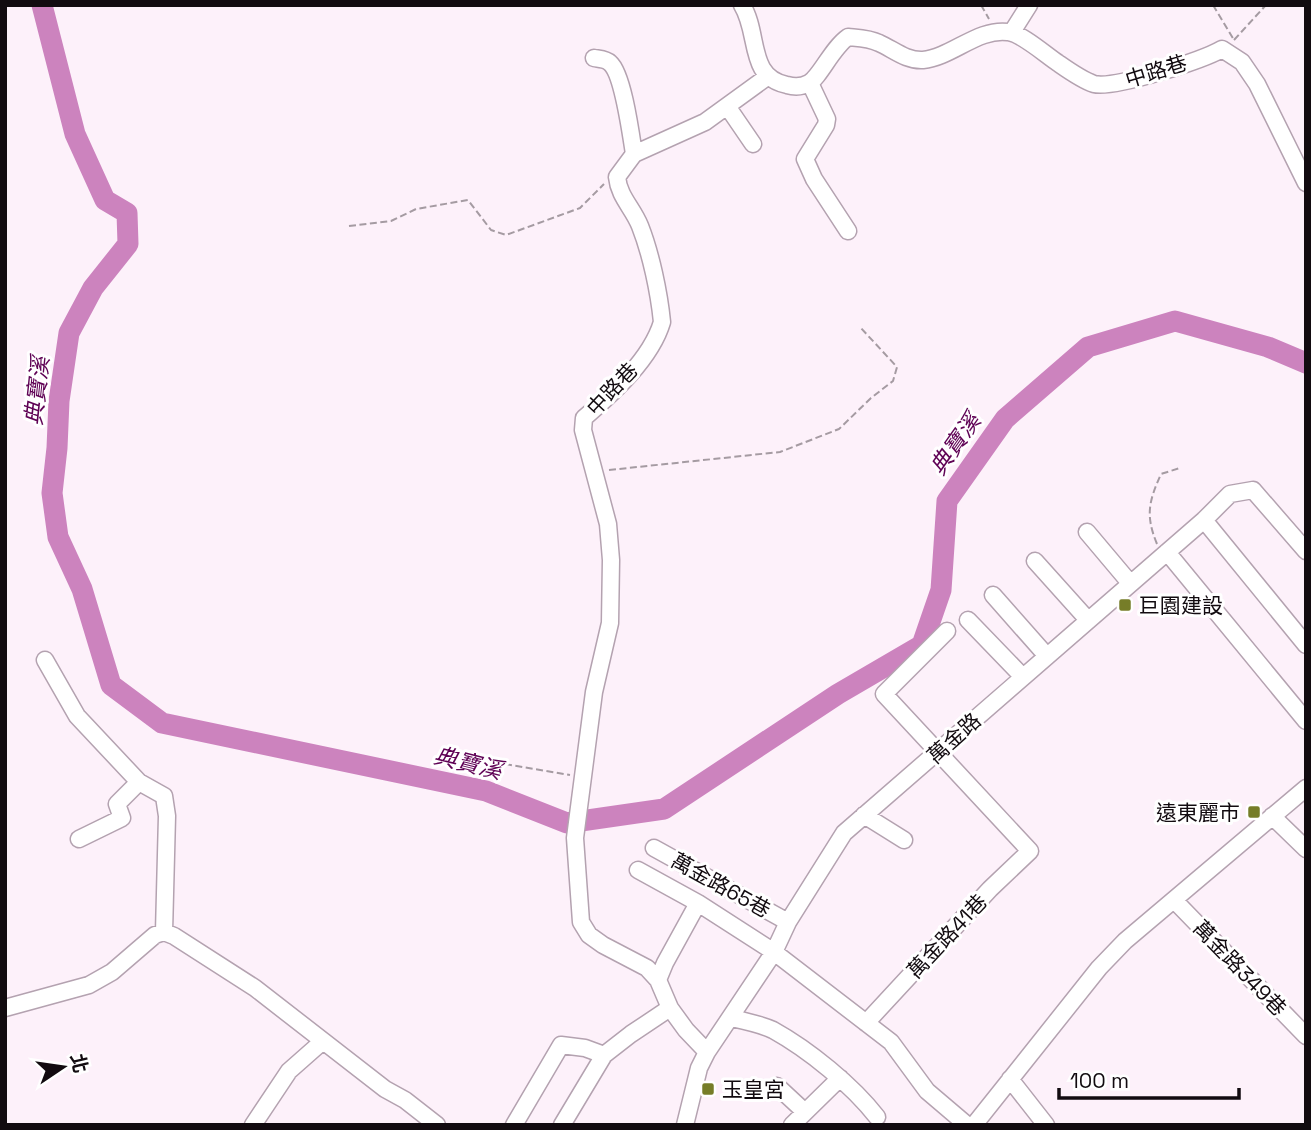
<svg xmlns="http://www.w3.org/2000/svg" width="1311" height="1130" font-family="'Space Grotesk','Noto Sans TC',sans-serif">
<rect width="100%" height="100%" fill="#fdf1fa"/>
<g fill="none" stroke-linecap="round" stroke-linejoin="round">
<path stroke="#cc83be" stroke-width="21" d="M42 5 75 134 105 200 127 213 128 244 93 288 69 333 59 401 57 448 52 493 58 537 82 589 111 685 162 723 486 791 567 823 664 809 838 694 922 645 941 590 947 501 1005 419 1088 347 1175 321 1268 347 1306 363"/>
<defs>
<path id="minor" d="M742 5C760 34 747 77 787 85 794 87 802 87 809 83 820 77 832 48 848 37 858 38 869 38 879 43 893 49 906 61 923 60 952 57 978 28 1008 32 1021 33 1046 55 1058 63 1068 70 1082 80 1094 84 1114 89 1203 60 1222 49L1242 62 1257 84 1306 183
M1012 32 1029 5
M594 58C600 59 606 59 610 63 623 74 631 135 634 154
M810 83 827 119 826 125 805 159 814 179 848 231
M727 106 753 144
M1204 520 1306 645
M1087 532 1130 583
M1167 552 1306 721
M1035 561 1088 620
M993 595 1046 655
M968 620 1023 677
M45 660 77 716 139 782 164 796 167 816 164 932
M864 815 904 840
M1272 816 1306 849
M79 839 122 818 117 804 139 782
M654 848 788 922
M638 870 698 903 774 952 891 1042 927 1091 967 1125
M1174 900 1306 1036
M658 980 665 963 698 903
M5 1008 89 985 112 972 155 935 164 932 174 936 255 988 385 1089 405 1100 437 1125
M731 1018C745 1021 760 1024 773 1030 809 1050 852 1085 877 1117
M866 1023 990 889 1030 851 884 694 947 631
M707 1052 686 1030 670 1008 658 980 647 968 603 945 589 935 581 922 575 838 594 692 610 623 611 560 608 524 583 430 584 418C613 393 651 359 662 322 659 292 651 254 640 226 633 208 619 197 617 177L634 154 705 122 767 77
M1010 1079 1046 1125
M777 1086 805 1112
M253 1125 289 1071 323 1041
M514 1125 561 1045 585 1048 604 1055 631 1034 670 1008
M562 1125 604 1055
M685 1125 699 1068 707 1052 774 952 788 922 844 833 1204 520 1230 494 1253 490 1306 551
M792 1125 840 1078
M974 1125 1099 968 1125 941 1306 788"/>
</defs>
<use href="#minor" stroke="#b4a2b0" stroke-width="19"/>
<path stroke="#a59ba2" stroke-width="2" stroke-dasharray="7 3.5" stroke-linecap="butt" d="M981 5 989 19
M1213 5 1234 40
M1234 40 1266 5
M349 226 391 221 416 209 468 200 491 230 506 235 580 208 604 184
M609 470 780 452 839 429 871 398 893 381 897 367 860 327
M1157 544C1145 515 1149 501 1161 474L1180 468
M505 764 570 775"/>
<use href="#minor" stroke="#fff" stroke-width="16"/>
</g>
<g fill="#767d28" stroke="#fff" stroke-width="2.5">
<rect x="1118" y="598" width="14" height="14" rx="3.5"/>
<rect x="1247" y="805" width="14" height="14" rx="3.5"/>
<rect x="701" y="1082" width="14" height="14" rx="3.5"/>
</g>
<g text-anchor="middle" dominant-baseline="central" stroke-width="6" stroke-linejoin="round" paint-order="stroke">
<g font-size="21" fill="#120b10" stroke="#fff">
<text transform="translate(1156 71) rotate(-17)">中路巷</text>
<text transform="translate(612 389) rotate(-47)">中路巷</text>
<text transform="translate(954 738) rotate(-42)">萬金路</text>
<text transform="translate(721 885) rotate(29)">萬金路65巷</text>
<text transform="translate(947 936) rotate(-47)">萬金路41巷</text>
<text transform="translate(1240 968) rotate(46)">萬金路349巷</text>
</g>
<g font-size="21" fill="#120b10" stroke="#fff" text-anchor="start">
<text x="1139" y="605">巨園建設</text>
<text x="1240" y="812" text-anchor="end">遠東麗市</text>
<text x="722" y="1089">玉皇宮</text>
</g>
<g font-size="23" font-style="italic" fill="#5f0255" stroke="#fff">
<text transform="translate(37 391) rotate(-84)">典寶溪</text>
<text transform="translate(955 444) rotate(-55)">典寶溪</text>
<text transform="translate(468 763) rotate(14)">典寶溪</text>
</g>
</g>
<rect width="1311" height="1130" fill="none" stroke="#120b10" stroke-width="14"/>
<g transform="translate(63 1067) rotate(77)" stroke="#ffffff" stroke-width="5" paint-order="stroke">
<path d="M0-5L12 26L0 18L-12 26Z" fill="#120b10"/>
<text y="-10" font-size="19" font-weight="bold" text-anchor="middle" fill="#120b10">北</text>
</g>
<path d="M1059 1088v10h180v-10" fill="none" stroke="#120b10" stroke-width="3.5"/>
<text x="1070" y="1088" font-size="21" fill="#120b10" stroke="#ffffff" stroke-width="5" paint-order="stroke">100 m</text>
</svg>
